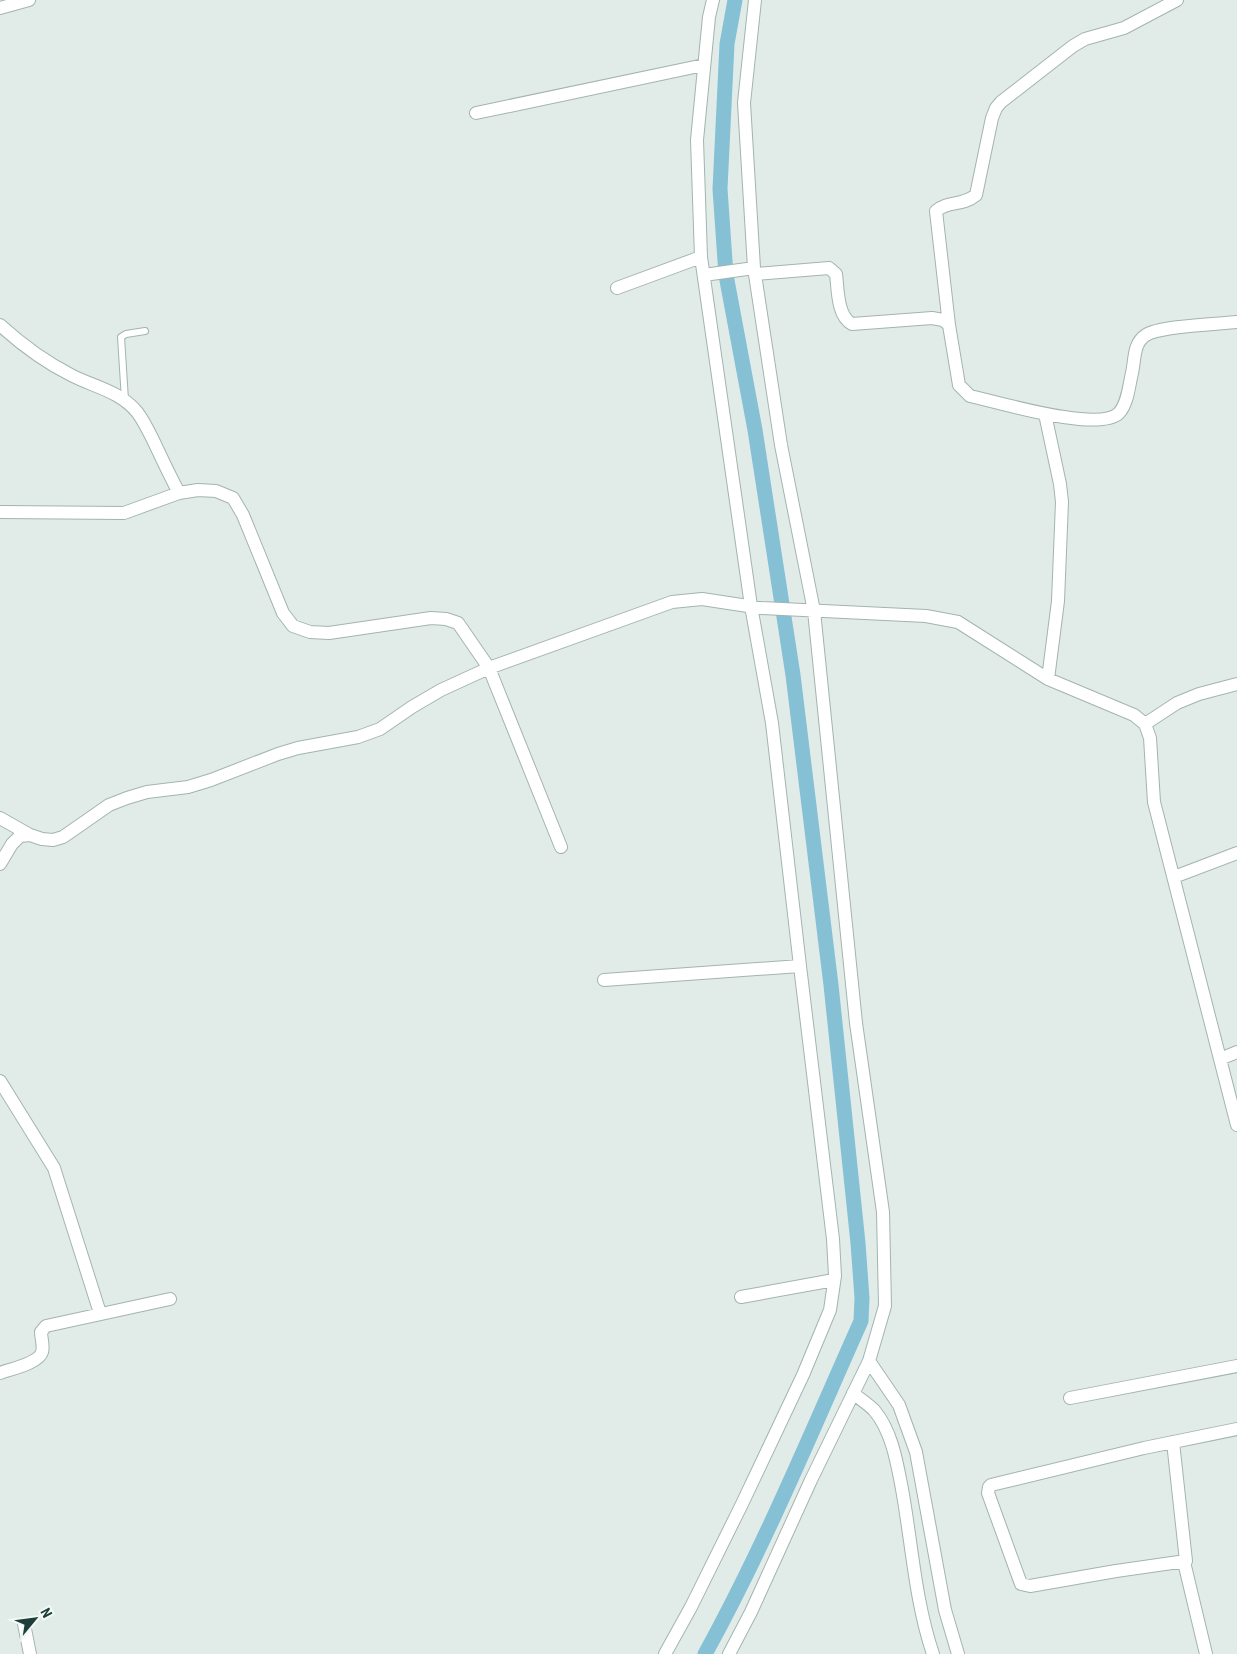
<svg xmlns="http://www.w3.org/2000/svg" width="1237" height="1654" font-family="'Roboto Condensed',sans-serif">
<rect width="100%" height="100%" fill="#e1ece8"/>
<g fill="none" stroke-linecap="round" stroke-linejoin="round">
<path stroke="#85c0d5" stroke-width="15" d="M705 1654C764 1547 811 1433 861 1321L862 1298 858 1243 831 985 793 675 755 430 726 275 720 189 727 44 735 0"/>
<defs>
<path id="service" d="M125 400 121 337 126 334 145 331"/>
<path id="minor" d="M0 8 29 0
M476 113 704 65
M755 274 829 268 836 274C838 289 837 316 852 324L932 318 943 320 949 325 959 385 970 396C998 402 1099 433 1119 413 1128 403 1129 385 1132 373 1135 360 1133 343 1146 335 1159 326 1219 324 1237 322
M704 275 754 268
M617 288 701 257
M0 325C22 345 45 362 71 375 94 387 120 391 137 412 144 421 149 432 154 442 162 459 170 476 179 493
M949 325 936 211C949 200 961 207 976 195L992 118 996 108 1001 102 1073 46 1085 39 1124 28 1177 0
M1045 414 1060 484 1062 502 1058 601 1048 679
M0 512 124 513 179 493 198 490 216 491 233 498 243 515 283 613 293 626 310 632 329 633 431 618 446 619 458 623 489 668 561 847
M1145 724 1177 703 1199 694 1237 684
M0 818 30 835
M0 864 12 844 20 836 30 835 42 839 53 840 63 837 109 805 127 798 147 792 188 787 211 780 278 754 298 748 358 737 380 729 412 707 441 690 489 668 672 602 702 599 761 608 926 616 958 622 1048 679 1134 715 1145 724 1150 738 1154 802 1237 1125
M1174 877 1237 853
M604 980 800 966
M1220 1059 1237 1052
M0 1081 54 1168 100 1313
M741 1297 834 1280
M869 1361 899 1405 916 1452 945 1610 958 1654
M0 1373C11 1369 39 1363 42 1352 44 1346 41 1338 41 1332L46 1326 170 1299
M853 1393C860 1399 868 1404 874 1410 892 1431 897 1463 902 1489 912 1544 915 1601 933 1654
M1070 1398 1237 1366
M1173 1442 1186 1561 1116 1571 1030 1586 1021 1584 988 1493 989 1487 991 1485 1144 1448 1237 1429
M1184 1562 1206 1654
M24 1624 30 1654
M665 1654 691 1607 742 1504 803 1375 830 1310 835 1276 833 1239 800 966 772 723 751 606 701 257 697 140 709 17 713 0
M729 1654 751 1612 811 1480 869 1361 885 1306 883 1212 856 1023 814 611 781 445 754 268 744 103 755 0"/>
</defs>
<use href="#service" stroke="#a3b4b0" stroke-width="8"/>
<use href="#minor" stroke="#a3b4b0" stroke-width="14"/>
<use href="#service" stroke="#fff" stroke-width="6"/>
<use href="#minor" stroke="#fff" stroke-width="12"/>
</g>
<g transform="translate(35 1619) rotate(61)" stroke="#f1f9f6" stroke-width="4" paint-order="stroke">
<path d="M0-4L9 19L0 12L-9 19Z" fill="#203e39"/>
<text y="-8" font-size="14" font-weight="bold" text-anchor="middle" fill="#203e39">N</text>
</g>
</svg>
